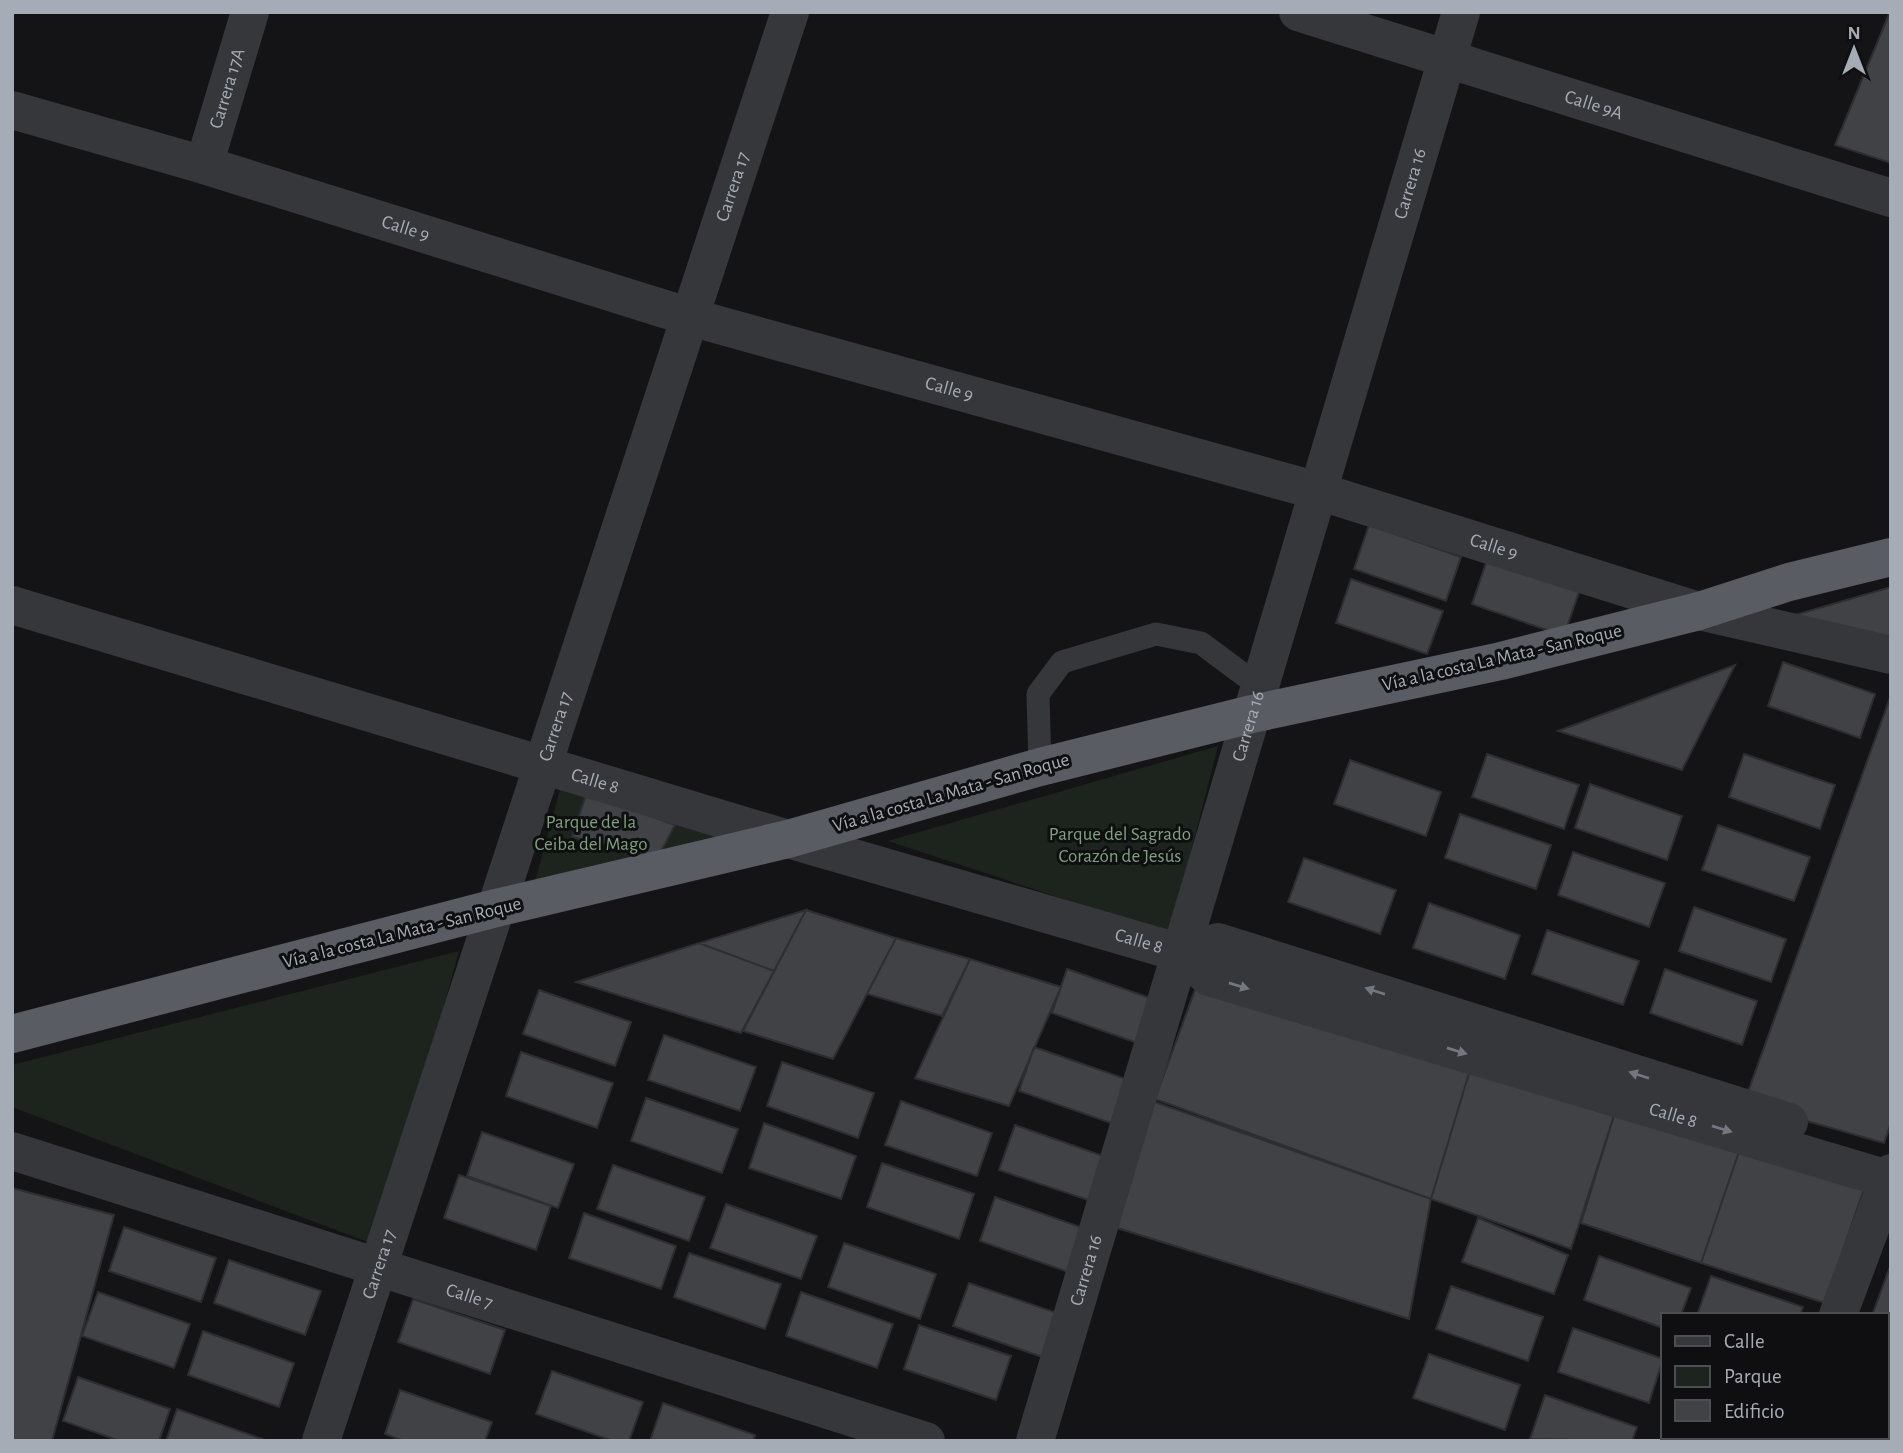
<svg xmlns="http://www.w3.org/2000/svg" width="1903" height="1453" font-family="'Alegreya Sans',sans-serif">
<rect width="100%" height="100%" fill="#141416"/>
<path fill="#1c241d" d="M1218 746 1170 934 888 841Z
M563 779 737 841 533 889Z
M459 951 378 1246 12 1107V1065Z"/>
<path fill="#404246" stroke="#2e2e32" stroke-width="2" d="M1889 14 1891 15V163L1835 145Z
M1369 525 1461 557 1446 601 1354 569Z
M1487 560 1579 592 1564 636 1472 604Z
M1351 579 1443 611 1427 654 1336 623Z
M1891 587V646L1788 617Z
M1783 662 1875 694 1860 738 1768 706Z
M1735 665 1682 770 1558 731Z
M1891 695V1123L1884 1143 1744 1103Z
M1487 754 1579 785 1564 829 1472 797Z
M1744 754 1835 785 1820 829 1729 797Z
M1350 760 1441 792 1426 836 1334 804Z
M1590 784 1682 816 1667 860 1575 828Z
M587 792 675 825 658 857 572 837Z
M1460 814 1551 845 1536 889 1445 858Z
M1718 825 1810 857 1794 901 1702 870Z
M1573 852 1665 883 1649 927 1558 895Z
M1304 858 1396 890 1380 934 1288 902Z
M1429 903 1520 935 1505 979 1413 948Z
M1694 907 1786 939 1771 982 1679 951Z
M806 910 896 938 833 1059 743 1031Z
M806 910 774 971 699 943Z
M1547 930 1639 961 1623 1005 1532 974Z
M896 938 970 959 942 1016 867 994Z
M699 943 774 971 741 1033 576 982Z
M970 959 1061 987 1009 1106 915 1078Z
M1067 969 1159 1001 1143 1045 1052 1013Z
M1665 969 1757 1001 1742 1045 1650 1013Z
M1196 987 1470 1070 1431 1199 1155 1099Z
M539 990 631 1022 615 1066 523 1034Z
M664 1035 756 1067 740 1111 648 1080Z
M1034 1047 1126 1079 1111 1123 1019 1091Z
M521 1052 613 1083 597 1128 506 1096Z
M782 1062 874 1093 858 1138 767 1106Z
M1470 1070 1617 1106 1571 1249 1431 1199Z
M646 1098 738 1129 722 1173 631 1141Z
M901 1101 992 1133 977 1176 885 1145Z
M1152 1101 1431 1199 1409 1319 1114 1227Z
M1617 1106 1743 1140 1701 1263 1581 1223Z
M764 1123 856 1156 841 1199 749 1168Z
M1015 1125 1106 1157 1091 1201 999 1170Z
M482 1132 574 1164 558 1208 467 1176Z
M1743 1140 1868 1177 1825 1303 1701 1263Z
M882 1163 974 1194 959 1239 867 1207Z
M613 1165 705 1197 689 1241 597 1209Z
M459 1175 551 1206 536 1250 444 1218Z
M12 1188 114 1215 52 1441H12Z
M995 1197 1086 1229 1071 1273 980 1241Z
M726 1204 817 1236 801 1279 710 1248Z
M584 1213 676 1246 661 1289 569 1258Z
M1478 1218 1568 1255 1554 1294 1462 1262Z
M124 1227 216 1258 201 1302 109 1271Z
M844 1243 936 1274 920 1319 828 1287Z
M689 1253 781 1284 765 1329 674 1297Z
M1599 1256 1691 1288 1681 1315H1663V1328L1584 1300Z
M229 1260 321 1291 305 1335 214 1303Z
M1889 1269 1891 1270V1319L1887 1318V1315L1873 1313Z
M1711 1276 1803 1307 1800 1315H1697Z
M969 1283 1060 1314 1045 1358 953 1326Z
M1451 1286 1543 1317 1528 1361 1436 1329Z
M98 1292 190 1324 174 1368 82 1336Z
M801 1292 893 1324 877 1368 786 1336Z
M413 1299 505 1330 490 1374 398 1342Z
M919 1325 1011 1356 996 1400 904 1369Z
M1573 1328 1663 1359 1649 1403 1558 1372Z
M203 1331 294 1363 279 1407 188 1375Z
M1887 1341 1891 1342V1391L1887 1390Z
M1429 1354 1520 1385 1505 1430 1413 1398Z
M552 1371 643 1402 629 1441H613L536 1414Z
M78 1377 170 1409 159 1441H120L63 1421Z
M400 1390 492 1422 485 1441H404L385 1434Z
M1545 1395 1637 1427 1632 1441 1530 1439Z
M663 1403 755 1435 753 1441H650Z
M177 1409 268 1441H166Z
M1887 1435 1891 1436V1441H1835L1836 1437H1887Z
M1668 1437H1704L1714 1441H1667Z"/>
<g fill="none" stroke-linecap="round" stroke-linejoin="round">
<path stroke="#35373b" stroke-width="23" d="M1040 767 1038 694 1062 662 1156 634 1201 643 1260 687"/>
<g stroke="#35373b" stroke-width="38">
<path id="s1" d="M1298 12 1891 198"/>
<path id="s2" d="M12 110 204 165 690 317 1318 491 1699 611 1891 655"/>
<path id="s3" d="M204 165 250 12"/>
<path id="s4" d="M12 605 788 839 1181 953 1209 977 1891 1180"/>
<path d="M1181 953 1218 942 1789 1122"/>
<path id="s5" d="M12 1151 926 1441"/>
<path d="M1838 1315 1891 1173"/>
<path id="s6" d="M321 1441 790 12"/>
<path id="s7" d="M1035 1441 1461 12"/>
<path d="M1791 1441 1793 1437"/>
</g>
<path stroke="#595c63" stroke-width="38" d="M12 1034 496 908 788 839 1040 767 1252 714 1501 661 1699 611 1789 582 1891 557"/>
</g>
<defs><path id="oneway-solid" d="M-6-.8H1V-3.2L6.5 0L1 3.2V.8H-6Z" transform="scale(1.75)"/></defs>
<g fill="#73777f">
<use href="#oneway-solid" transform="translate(1239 986) rotate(17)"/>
<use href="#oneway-solid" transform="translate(1375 991) rotate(-162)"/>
<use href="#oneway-solid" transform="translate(1457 1051) rotate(17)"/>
<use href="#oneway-solid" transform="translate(1639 1075) rotate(-162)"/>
<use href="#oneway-solid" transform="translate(1722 1129) rotate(17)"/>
</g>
<g text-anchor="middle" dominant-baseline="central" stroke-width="6" stroke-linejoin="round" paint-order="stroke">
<g font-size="19" fill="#a6acb6" stroke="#0f0f11">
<text stroke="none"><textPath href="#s3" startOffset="80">Carrera 17A</textPath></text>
<text stroke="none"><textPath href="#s1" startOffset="310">Calle 9A</textPath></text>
<text stroke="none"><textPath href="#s7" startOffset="1312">Carrera 16</textPath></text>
<text stroke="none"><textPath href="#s6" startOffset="1320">Carrera 17</textPath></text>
<text stroke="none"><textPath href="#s2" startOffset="411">Calle 9</textPath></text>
<text stroke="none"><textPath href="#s2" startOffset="978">Calle 9</textPath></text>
<text stroke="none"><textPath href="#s2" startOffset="1545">Calle 9</textPath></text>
<text transform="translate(1502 658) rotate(-13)">Vía a la costa La Mata - San Roque</text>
<text stroke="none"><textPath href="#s7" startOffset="746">Carrera 16</textPath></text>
<text stroke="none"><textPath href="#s6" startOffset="752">Carrera 17</textPath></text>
<text stroke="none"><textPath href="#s4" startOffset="609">Calle 8</textPath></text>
<text transform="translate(951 793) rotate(-16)">Vía a la costa La Mata - San Roque</text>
<text transform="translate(402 933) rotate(-14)">Vía a la costa La Mata - San Roque</text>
<text stroke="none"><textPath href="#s4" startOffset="1176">Calle 8</textPath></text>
<text stroke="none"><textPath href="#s4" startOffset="1741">Calle 8</textPath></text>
<text stroke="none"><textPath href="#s6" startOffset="186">Carrera 17</textPath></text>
<text stroke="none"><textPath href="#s7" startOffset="178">Carrera 16</textPath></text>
<text stroke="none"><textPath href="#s5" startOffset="480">Calle 7</textPath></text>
</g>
<g font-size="19" fill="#7ea07e" stroke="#0f0f11">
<text x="591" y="822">Parque de la<tspan x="591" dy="22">Ceiba del Mago</tspan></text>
<text x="1120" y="834">Parque del Sagrado<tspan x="1120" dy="22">Corazón de Jesús</tspan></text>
</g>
</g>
<rect width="1903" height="1453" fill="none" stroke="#a6acb6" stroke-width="28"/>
<rect x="1661" y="1313" width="228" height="126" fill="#0f0f11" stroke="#4b4e53" stroke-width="2"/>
<rect x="1675" y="1336" width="35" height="10" fill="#35373b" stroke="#4b4e53" stroke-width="2"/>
<text x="1724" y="1348" font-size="21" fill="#a6acb6">Calle</text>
<rect x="1675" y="1366" width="35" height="21" fill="#1c241d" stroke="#4b4e53" stroke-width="2"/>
<text x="1724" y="1383" font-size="21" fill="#a6acb6">Parque</text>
<rect x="1675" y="1400" width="35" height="21" fill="#404246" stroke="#4b4e53" stroke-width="2"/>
<text x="1724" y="1418" font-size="21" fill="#a6acb6">Edificio</text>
<g transform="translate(1854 49)" stroke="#0f0f11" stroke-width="5" paint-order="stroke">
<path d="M0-5L12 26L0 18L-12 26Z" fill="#a6acb6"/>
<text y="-10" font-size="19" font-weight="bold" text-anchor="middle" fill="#a6acb6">N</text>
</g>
</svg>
